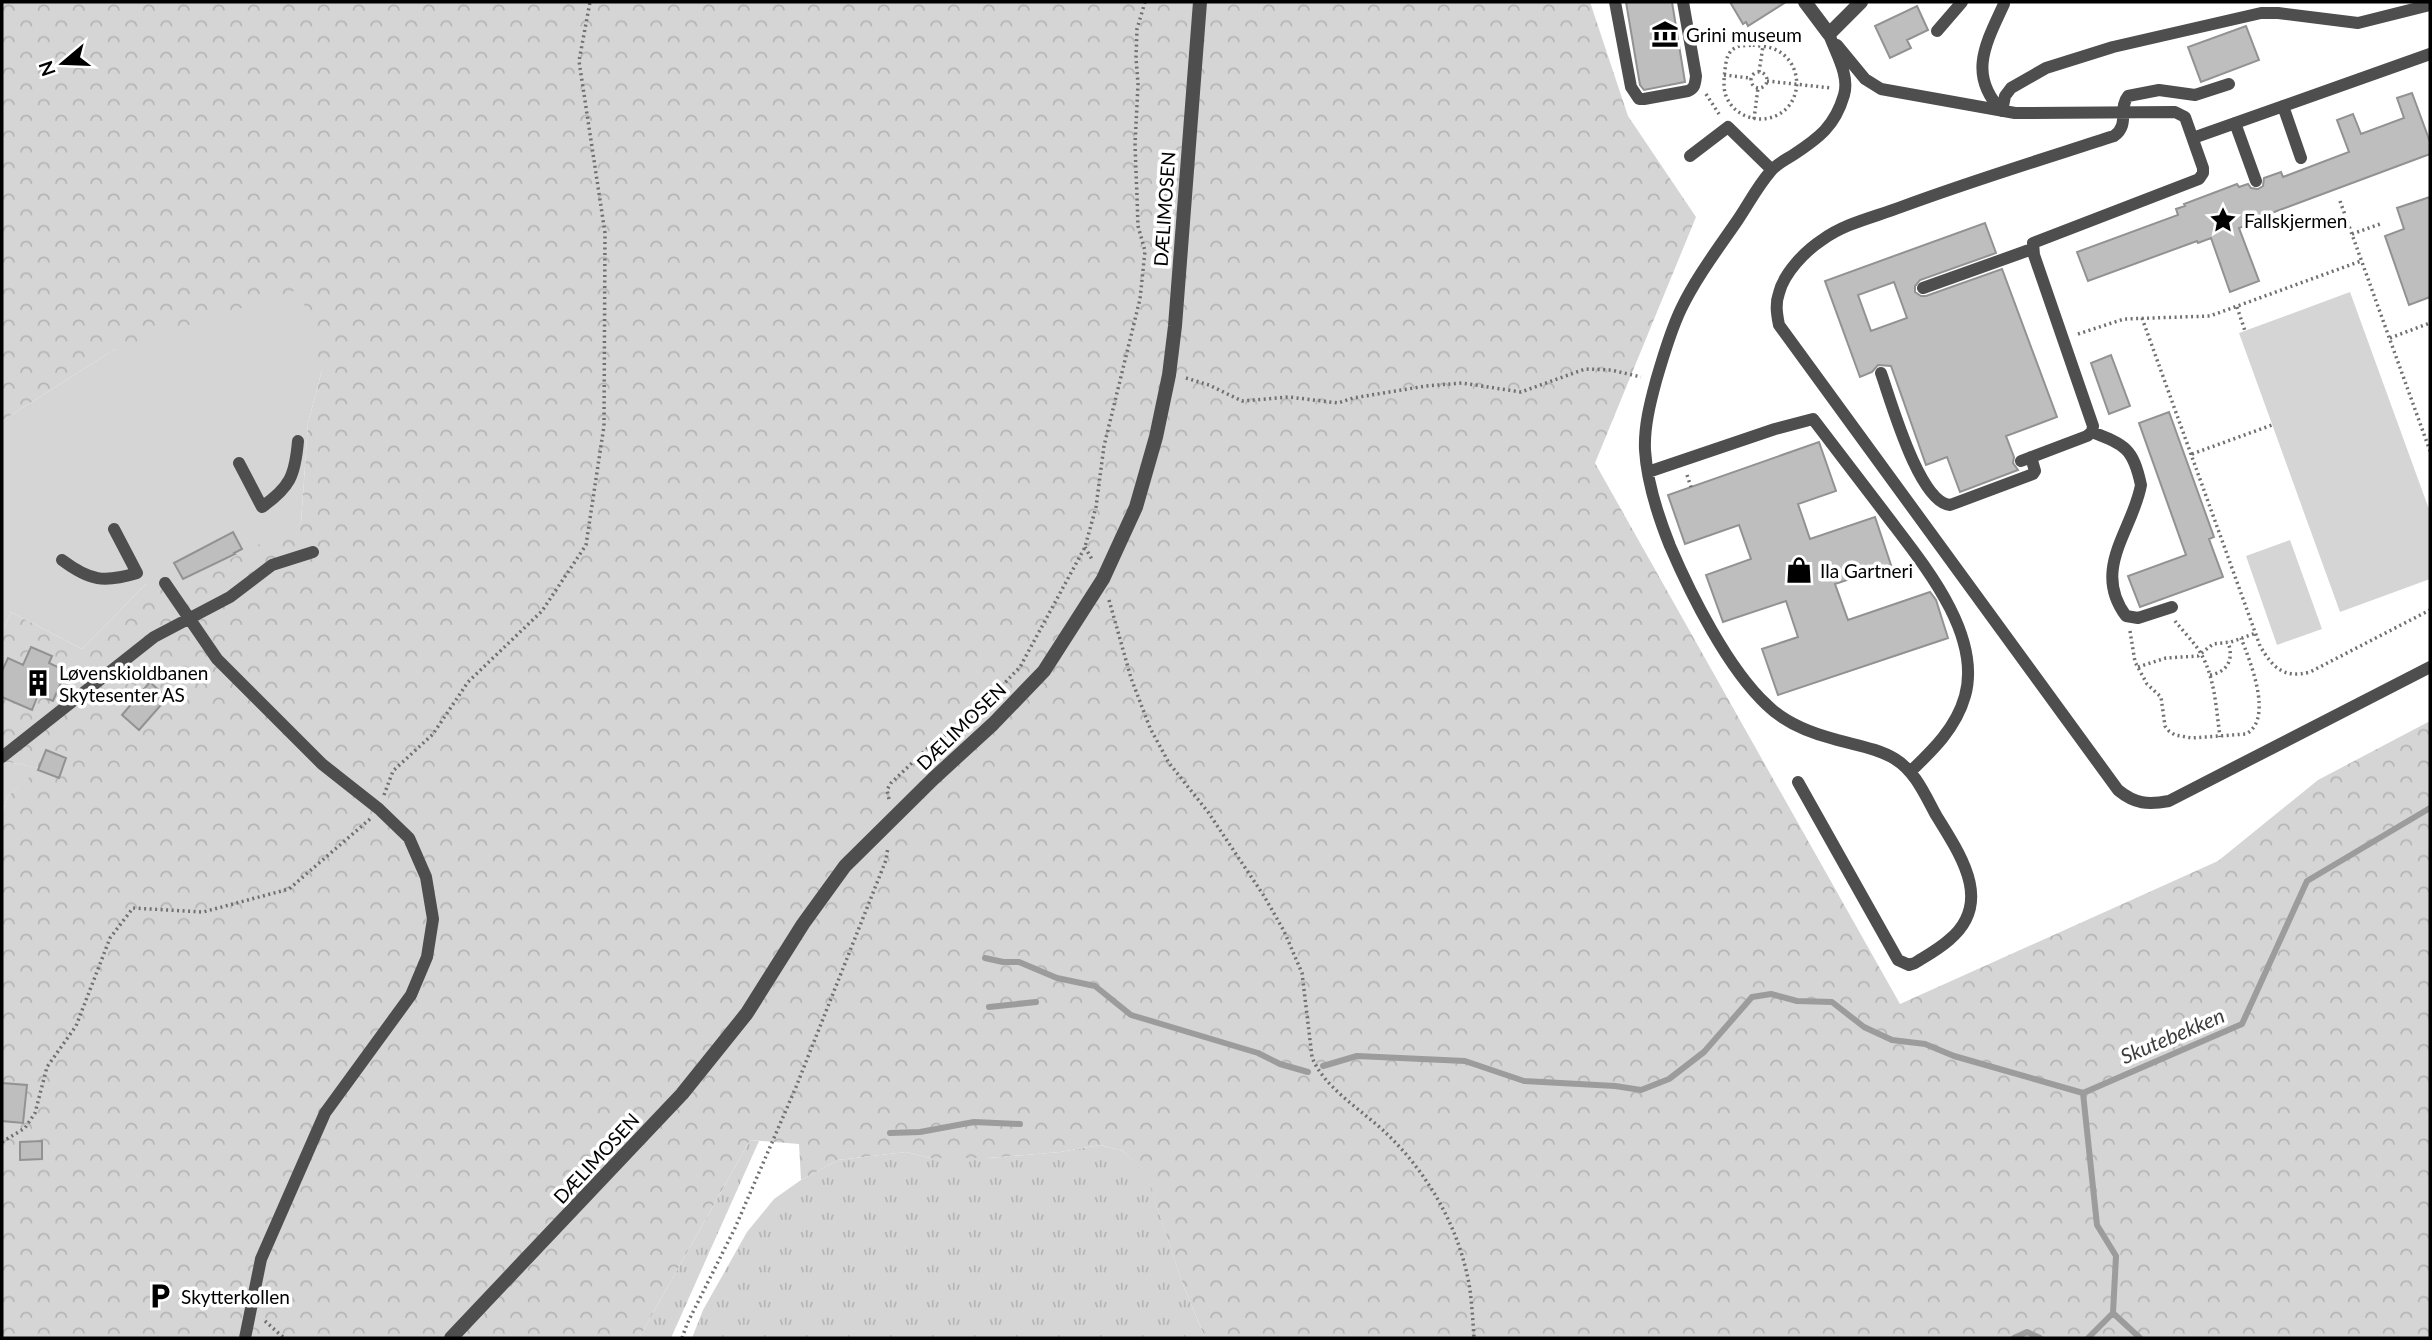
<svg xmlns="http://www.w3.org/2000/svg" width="2432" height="1340" font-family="Lato,sans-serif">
<defs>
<pattern id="grass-tufts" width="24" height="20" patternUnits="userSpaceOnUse" patternTransform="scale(1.75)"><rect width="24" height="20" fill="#d5d5d5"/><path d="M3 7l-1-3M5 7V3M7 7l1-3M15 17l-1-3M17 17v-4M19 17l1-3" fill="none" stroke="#b5b5b5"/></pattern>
<pattern id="forest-crowns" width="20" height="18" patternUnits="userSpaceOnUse" patternTransform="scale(1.75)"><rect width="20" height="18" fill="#d5d5d5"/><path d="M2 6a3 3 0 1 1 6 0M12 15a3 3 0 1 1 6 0" fill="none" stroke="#b5b5b5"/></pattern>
</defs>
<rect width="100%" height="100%" fill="#fff"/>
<path fill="url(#grass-tufts)" d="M750 1140 759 1141 671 1338H639Z
M1100 1145 1123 1151 1146 1174 1184 1287 1205 1338H692L703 1310 747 1232 774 1199 801 1180 838 1160 906 1152 930 1158H988L1060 1152Z"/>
<path fill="url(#forest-crowns)" d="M2 2H1590L1628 116 1696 217 1595 463 1900 1004 2218 861 2318 780 2430 721V1338H1205L1184 1287 1146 1175 1123 1151 1100 1145 1060 1152 988 1158H930L906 1152 838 1160 801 1180 799 1144 750 1140 639 1338H2V815L7 797 39 768 2 761V633L11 612 82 649 146 584 301 523 308 423 322 370 115 349 2 421Z"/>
<path fill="#d5d5d5" d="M300 289 322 370 308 423 301 523 185 582 146 584 82 649 11 612 2 633V421L115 349Z
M2350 292 2430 512V579L2340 612 2239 333Z
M2290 540 2322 629 2277 645 2246 556Z
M2 761 40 768 7 797 2 815Z"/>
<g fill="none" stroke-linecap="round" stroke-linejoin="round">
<path stroke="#9c9c9c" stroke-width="6" d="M985 958 1003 962H1019L1057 978 1095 986 1131 1015 1258 1053 1280 1064 1308 1072
M989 1007 1036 1002
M1323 1066 1357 1056 1465 1061 1524 1081 1615 1086 1641 1090 1669 1079 1704 1052 1752 997 1771 994 1797 1001 1832 1002 1864 1027 1892 1040 1925 1044 1954 1056 2083 1093
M890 1133 920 1132 974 1122 1020 1124
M2014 1338 2027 1332 2040 1338
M2088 1338 2113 1313
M2140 1338 2113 1313 2116 1256 2097 1225 2083 1093 2242 1024 2307 881 2430 808"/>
</g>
<path fill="#bebebe" stroke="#929292" stroke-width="2" fill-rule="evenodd" d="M1626 2H1672L1685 82 1644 90 1640 85Z
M1730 2H1786L1748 26 1746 22 1743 24Z
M1917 6 1928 30 1907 40 1911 48 1890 58 1875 26Z
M2246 26 2259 60 2201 82 2188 47Z
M2412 93 2430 142V154L2250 221V224L2239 228 2259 281 2230 292 2211 238 2198 243 2197 241 2088 281 2077 252 2178 215 2176 209 2185 206 2184 204 2237 184 2239 187 2248 184 2251 188 2258 189 2263 186 2264 178 2281 172 2283 177 2349 152 2337 120 2353 114 2361 134 2404 118 2397 98Z
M2430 197V297L2409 305 2385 236 2404 229 2397 208Z
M1985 223 1996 253 1920 280 1915 286V292L1921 296H1926L2002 269 2057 417 2006 436 2014 457 2013 463 2018 470 1960 492 1947 457 1926 465 1891 366 1878 365 1872 372 1860 377 1825 281ZM1894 282 1907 318 1871 331 1858 295Z
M2111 355 2130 406 2109 414 2091 363Z
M2169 412 2214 537 2209 539 2223 577 2140 607 2128 576 2186 555 2139 423Z
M1819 442 1836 491 1798 504 1810 539 1875 517 1891 565 1835 584 1848 620 1930 592 1936 600 1948 638 1778 695 1762 649 1798 637 1786 601 1723 622 1706 575 1751 559 1739 525 1685 544 1668 495Z
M233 532 242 549 234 553 235 554 183 579 174 563Z
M31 647 52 656 49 663 66 671 53 701 38 695 32 710 2 697V671L8 658 23 665Z
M150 682 167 698 139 730 122 715Z
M46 750 66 758 59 778 38 770Z
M2 1083 27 1085 23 1123 2 1121Z
M42 1141V1159L20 1160V1142Z"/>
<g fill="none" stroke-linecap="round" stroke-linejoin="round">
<path stroke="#707070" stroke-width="3.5" stroke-dasharray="2 3.5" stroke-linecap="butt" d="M1753 45C1759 46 1767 46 1774 49 1797 58 1804 88 1788 107 1770 127 1736 121 1726 96 1723 88 1724 78 1725 70 1726 61 1727 51 1737 47 1741 45 1748 46 1753 45Z
M1751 80a8 8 0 1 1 16 0a8 8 0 1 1-16 0Z
M1759 72 1763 46
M1724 75 1750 78
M1767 81 1831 88
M1706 94 1719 114
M1754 119 1758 88
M2340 201 2430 451
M2352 234 2380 224
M2237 307 2245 331
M2142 318 2260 646C2273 668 2284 679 2310 672L2430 610
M2078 334 2124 319 2210 316 2361 261
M2390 338 2430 323
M1186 378 1209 385 1242 401 1289 397 1338 403 1353 398 1426 386 1462 383 1521 392 1585 369 1611 370 1641 377
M2192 454 2272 425
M1687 475 1691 487
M1085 547 1093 561
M1109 600 1131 678 1150 728 1169 763 1208 812 1264 896 1284 931 1302 973 1312 1057C1323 1087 1363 1111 1386 1133 1429 1174 1461 1231 1470 1290 1472 1306 1473 1322 1474 1338
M2175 621C2183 631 2193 641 2200 652 2215 677 2216 708 2220 737
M2130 631 2135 662 2147 684 2161 697 2165 726 2169 731 2175 735 2192 738 2246 734C2274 719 2250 661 2241 638
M2138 667 2166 658 2198 656 2213 644 2231 642 2256 633
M2210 675C2228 672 2234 659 2228 642
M384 795 393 771 433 734 468 682 542 611 586 545 604 426 605 233 579 61 590 2
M889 799 887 790 891 783 931 745 972 717 1020 667 1085 547 1096 507 1104 446 1140 299 1145 251 1138 226 1137 197 1135 145 1138 84 1136 58 1137 29 1145 2
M2 1142 25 1128 35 1113 47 1067 76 1026 110 938 133 908 203 912 289 889 370 819
M265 1321 284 1338
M682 1338 687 1324 735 1228 796 1087 886 860 888 847"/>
<path stroke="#4e4e4e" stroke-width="12" d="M1615 2 1631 87 1639 99H1644L1688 91C1695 88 1695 84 1696 76L1683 2
M1937 31 1962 2
M1837 45 1865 79 1881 89 2015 113 2175 112 2185 117 2203 168V173L2199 179 2033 243 2034 255 2093 426 2092 432 2087 436 2021 461
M2229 84 2195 95 2159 90 2128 96C2118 108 2130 125 2114 136 2043 159 1971 181 1901 207 1875 217 1845 223 1822 240 1805 251 1784 273 1779 293 1775 304 1777 315 1779 325L2118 790C2135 804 2148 805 2169 801L2430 667
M2283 106 2301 158
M2002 111 2005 96 2011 88 2046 68 2113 47 2261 13H2278L2358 23 2430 5
M2002 111C1967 75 1986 43 2004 4
M2235 123 2256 181
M2193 138 2430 54
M1690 156 1728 127 1771 169
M1923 288 2032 249
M1881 373C1891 401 1919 502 1950 505L2033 474 2035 471 2031 457
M2092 432C2125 445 2133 448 2141 485 2133 530 2091 569 2126 616L2138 618 2172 607
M239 463 262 507C290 487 295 476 298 441
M1648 472 1775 429 1813 419C1837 450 1860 481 1884 512 1919 559 1983 632 1965 696 1956 728 1933 750 1910 772
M62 560C90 581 104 583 137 573L114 529
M165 583 217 659 322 764 379 809 409 838 426 877 433 919 427 957 411 995 325 1113 261 1259 245 1338
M2 757 154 637 230 597 272 565 313 552
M1798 782 1898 960 1909 965 1915 963C1926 956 1939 949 1949 940 1995 902 1959 853 1936 815 1925 795 1915 771 1895 759 1877 748 1854 745 1834 739 1811 733 1784 722 1767 705 1728 669 1691 595 1670 546 1658 516 1647 483 1645 450 1644 427 1650 403 1656 381 1663 357 1670 332 1681 309 1696 278 1717 250 1737 221 1748 205 1757 187 1770 172 1775 165 1785 160 1793 155 1819 138 1835 126 1844 95 1850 75 1835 52 1829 34"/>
<path stroke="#4e4e4e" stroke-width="14" d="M1805 2 1829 34 1861 2
M451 1338 682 1094 747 1013 803 924 845 866 933 779 993 724 1044 671 1103 579 1136 507 1156 437 1169 375 1175 326 1200 2"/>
</g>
<defs>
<symbol id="museum-bare" viewBox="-9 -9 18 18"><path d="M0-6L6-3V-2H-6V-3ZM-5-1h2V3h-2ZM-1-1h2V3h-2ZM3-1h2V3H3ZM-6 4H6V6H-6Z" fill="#000" stroke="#fff" stroke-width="2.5" paint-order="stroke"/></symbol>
<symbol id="sight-bare" viewBox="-9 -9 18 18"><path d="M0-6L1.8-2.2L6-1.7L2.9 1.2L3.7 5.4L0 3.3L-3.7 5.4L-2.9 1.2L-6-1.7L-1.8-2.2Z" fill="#000" stroke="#fff" stroke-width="2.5" paint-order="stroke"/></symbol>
<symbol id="shop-bare" viewBox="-9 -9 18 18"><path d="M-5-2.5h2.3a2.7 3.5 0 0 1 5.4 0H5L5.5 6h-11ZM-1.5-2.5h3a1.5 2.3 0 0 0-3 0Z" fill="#000" stroke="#fff" stroke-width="2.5" paint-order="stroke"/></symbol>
<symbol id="building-bare" viewBox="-9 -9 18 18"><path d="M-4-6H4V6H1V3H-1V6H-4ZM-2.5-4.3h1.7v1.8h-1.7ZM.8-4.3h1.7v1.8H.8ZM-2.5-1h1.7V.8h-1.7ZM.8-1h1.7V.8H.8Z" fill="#000" stroke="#fff" stroke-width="2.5" paint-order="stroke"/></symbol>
<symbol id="parking-bare" viewBox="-9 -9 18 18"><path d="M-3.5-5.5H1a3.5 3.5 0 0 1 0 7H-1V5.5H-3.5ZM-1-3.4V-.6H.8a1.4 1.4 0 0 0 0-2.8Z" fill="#000" stroke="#fff" stroke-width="2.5" paint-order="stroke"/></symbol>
</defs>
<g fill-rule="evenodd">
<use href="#museum-bare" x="1646" y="15" width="38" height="38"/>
<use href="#sight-bare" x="2204" y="201" width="38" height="38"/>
<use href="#shop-bare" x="1780" y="551" width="38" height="38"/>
<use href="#building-bare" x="19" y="664" width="38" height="38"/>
<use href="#parking-bare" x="141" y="1277" width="38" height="38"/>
</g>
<g text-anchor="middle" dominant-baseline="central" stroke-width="7" stroke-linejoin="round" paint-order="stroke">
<g font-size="19" fill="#000" stroke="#fff" text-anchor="start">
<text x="1686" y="34">Grini museum</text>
<text x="2244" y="220">Fallskjermen</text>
<text x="1820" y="570">Ila Gartneri</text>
<text x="59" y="672">Løvenskioldbanen<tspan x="59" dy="22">Skytesenter AS</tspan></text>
<text x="181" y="1296">Skytterkollen</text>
</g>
<g font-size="19" fill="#000" stroke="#fff">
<text transform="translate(1164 209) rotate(-86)">DÆLIMOSEN</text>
<text transform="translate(961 726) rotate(-44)">DÆLIMOSEN</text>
<text transform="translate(596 1158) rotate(-47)">DÆLIMOSEN</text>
</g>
<g font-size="21" font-style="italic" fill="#3d3d3d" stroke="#fff">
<text transform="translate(2172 1035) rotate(-23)">Skutebekken</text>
</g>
</g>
<rect width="2432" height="1340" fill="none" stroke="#000000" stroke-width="7"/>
<g transform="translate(63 63) rotate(251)" stroke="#ffffff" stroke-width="5" paint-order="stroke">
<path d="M0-5L12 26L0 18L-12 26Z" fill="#000000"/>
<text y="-10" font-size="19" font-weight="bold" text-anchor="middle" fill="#000000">N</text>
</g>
</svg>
